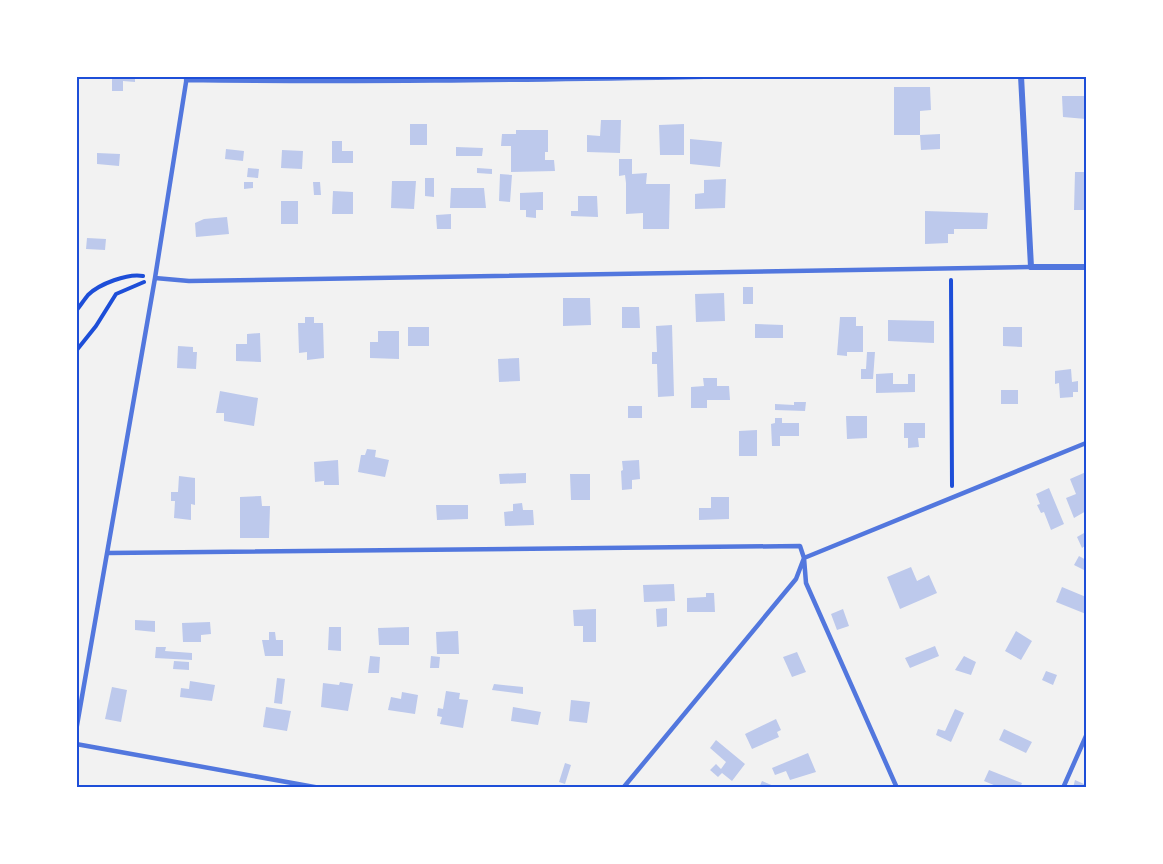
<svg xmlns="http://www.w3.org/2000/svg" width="1163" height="864" font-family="Rubik,sans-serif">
<rect width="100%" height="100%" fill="#f2f2f2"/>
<path fill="#bdc9ec" d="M112 76H135V82L123 81V91H112Z
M894 87H930L931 110 920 111V135H894Z
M1062 96H1086V119L1063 117Z
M601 120H621L620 153 587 152V135L600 136Z
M410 124H427V145H410Z
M684 124V155H660L659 125Z
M516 130H548V152H545V160H554L555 171 511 172V146H501L502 134H516Z
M940 134V149L921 150 920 135Z
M690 139 722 142 720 167 690 164Z
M332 141H342V151H353V163H332Z
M456 147 483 148 482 156H456Z
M226 149 244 151 243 161 225 159Z
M282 150 303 151 302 169 281 168Z
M97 153 120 154 119 166 97 164Z
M619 159H632V174L647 173 646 184H670L669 229H643V213L626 214V183L625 175 619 176Z
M248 168 259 169 258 178 247 177Z
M477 168 492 169V174L477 173Z
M1075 172H1086V210H1074Z
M500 174 512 175 510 202 499 201Z
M425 178H434V197L425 196Z
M726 179 725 208 695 209V194L704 193V180Z
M392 181H416L414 209 391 208Z
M244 182H253V188L244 189Z
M313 182H320L321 195H314Z
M451 188H484L486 208H450Z
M333 191 353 192V214H332Z
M543 192V210H536V218L526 217V210H520V193Z
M578 196H597L598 217 571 216V211H578Z
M281 201H298V224H281Z
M925 211 988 213 987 229H954V234H948V243L925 244Z
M451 214V229H437L436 215Z
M227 217 229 234 196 237 195 223 204 219Z
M87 238 106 239 105 250 86 249Z
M743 287H753V304H743Z
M724 293 725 321 696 322 695 294Z
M563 298H590L591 325 563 326Z
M622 307H639L640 328H622Z
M305 317H314V323H323L324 358 307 360V352L299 353 298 323H305Z
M840 317H856V326H863V352H847V356L837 355Z
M888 320 934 321V343L888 341Z
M755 324 783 325V338H755Z
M672 325 674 396 658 397 657 364H652V352H657L656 326Z
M408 327H429V346H408Z
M1003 327H1022V347L1003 346Z
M378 331H399V359L370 358V342H378Z
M260 333 261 362 236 361V344H247V334Z
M178 346 193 347V352H197L196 369 177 368Z
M867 352H875L873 379H861V369H866Z
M519 358 520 381 499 382 498 359Z
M1071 369 1072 382 1078 381V392H1073V397L1060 398 1059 383 1055 384V371Z
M893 373V384H908V374H915V392L876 393V374Z
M703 378H717V386H729L730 400H707V408H691V387L704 386Z
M1001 390H1018V404H1001Z
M220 391 258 398 254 426 224 421V413H216Z
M794 402H806L805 411 775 410V404L794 405Z
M628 406H642V418H628Z
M846 416H867V438L847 439Z
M775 418H782V423H799V436H780V446H772L771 424 775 423Z
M904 423H925V438H918L919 447 908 448V438H904Z
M757 430V456H739V431Z
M367 449 376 450 375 457 389 460 385 477 358 472 361 455H365Z
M338 460 339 485H324V481L315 482 314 462Z
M639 460 640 479 632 480V489L622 490 621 471 623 470 622 461Z
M1086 472V511L1074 518 1066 498 1076 494 1070 479Z
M526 473V483L500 484 499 474Z
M570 474H590V500H571Z
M179 476 195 478V505L191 504V520L174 518 175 501H171V492H178Z
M1049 488 1064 524 1051 530 1044 512 1041 513 1037 505 1040 504 1036 494Z
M261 496 262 506H270L269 538H240V497Z
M711 497H729V519L699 520V508H711Z
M522 503 523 510H533L534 525 505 526 504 512 513 511V504Z
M436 505H468V519L437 520Z
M1084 533 1086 545 1082 548 1077 537Z
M1079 556 1086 560V571L1074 565Z
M911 567 917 581 929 575 937 593 900 609 887 577Z
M674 584 675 601 644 602 643 585Z
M1062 587 1086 597V614L1056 602Z
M706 593H714L715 612H687V598L706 597Z
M667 608V626L657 627 656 609Z
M596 609V642H583V626H574L573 610Z
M843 609 849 626 837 630 831 614Z
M135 620 155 621V632L135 630Z
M210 622 211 634 201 635V642H183L182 623Z
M329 627H341V651L328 650Z
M409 627V645H379L378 628Z
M458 631 459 654H437L436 632Z
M1016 631 1032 641 1021 660 1005 651Z
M269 632H275L276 640H283V656H265L262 640H269Z
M935 646 939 656 910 668 905 658Z
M156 647H166L165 651 192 653V660L155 658Z
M797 652 806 672 792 677 783 657Z
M370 656 380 657 379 673H368Z
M431 656 440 657 439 668H430Z
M964 656 976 662 971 675 955 670Z
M174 661 189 662V670L173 669Z
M1046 671 1057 675 1053 685 1042 680Z
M277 678 285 679 282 704 274 703Z
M190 681 215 685 212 701 180 697 181 688 189 689Z
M340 682 353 684 348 711 321 707 323 683 339 685Z
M494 684 523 687V694L492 690Z
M112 687 127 690 121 722 105 719Z
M446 691 460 693 459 699 468 700 463 728 440 724 442 717 437 716 438 708 443 709Z
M402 692 418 695 415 714 388 710 391 697 401 699Z
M571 700 590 702 587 723 569 721Z
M266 707 291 711 287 731 263 727Z
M513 707 541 712 538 725 511 721Z
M955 709 964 713 951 742 936 735 938 729 945 731Z
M776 719 781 730 777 732 779 737 752 749 745 734Z
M1004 729 1032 742 1026 753 999 740Z
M716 740 745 764 732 781 722 773 718 777 710 770 716 764 721 769 726 762 710 748Z
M808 753 816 772 790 780 786 771 775 775 772 768Z
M565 763 571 765 565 784 559 782Z
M989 770 1022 783 1020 788H1001L984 781Z
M1086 778V788H1073L1075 780 1084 784Z
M762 781 776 787V788H759Z"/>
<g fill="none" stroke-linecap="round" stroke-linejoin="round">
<path stroke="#1d4ed8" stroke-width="4" d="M951 280 952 486
M76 311C80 306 84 300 88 295 99 284 128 273 143 276
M76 351 96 326 116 294 144 282"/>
<path stroke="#5277de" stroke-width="4.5" d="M186 80C375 83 564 79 752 76
M155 278 189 281 1031 267
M108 553 800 546 804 558 806 583 897 788
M76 731 155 278 187 76
M76 744 320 788
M623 788 796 579 804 558 1086 443
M1063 788 1086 736"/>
<path stroke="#5277de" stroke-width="6" d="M1021 76 1031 267H1086"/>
</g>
<rect width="1163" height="864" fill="none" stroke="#ffffff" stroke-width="156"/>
<rect x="78" y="78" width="1007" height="708" fill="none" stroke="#1d4ed8" stroke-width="2"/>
</svg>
